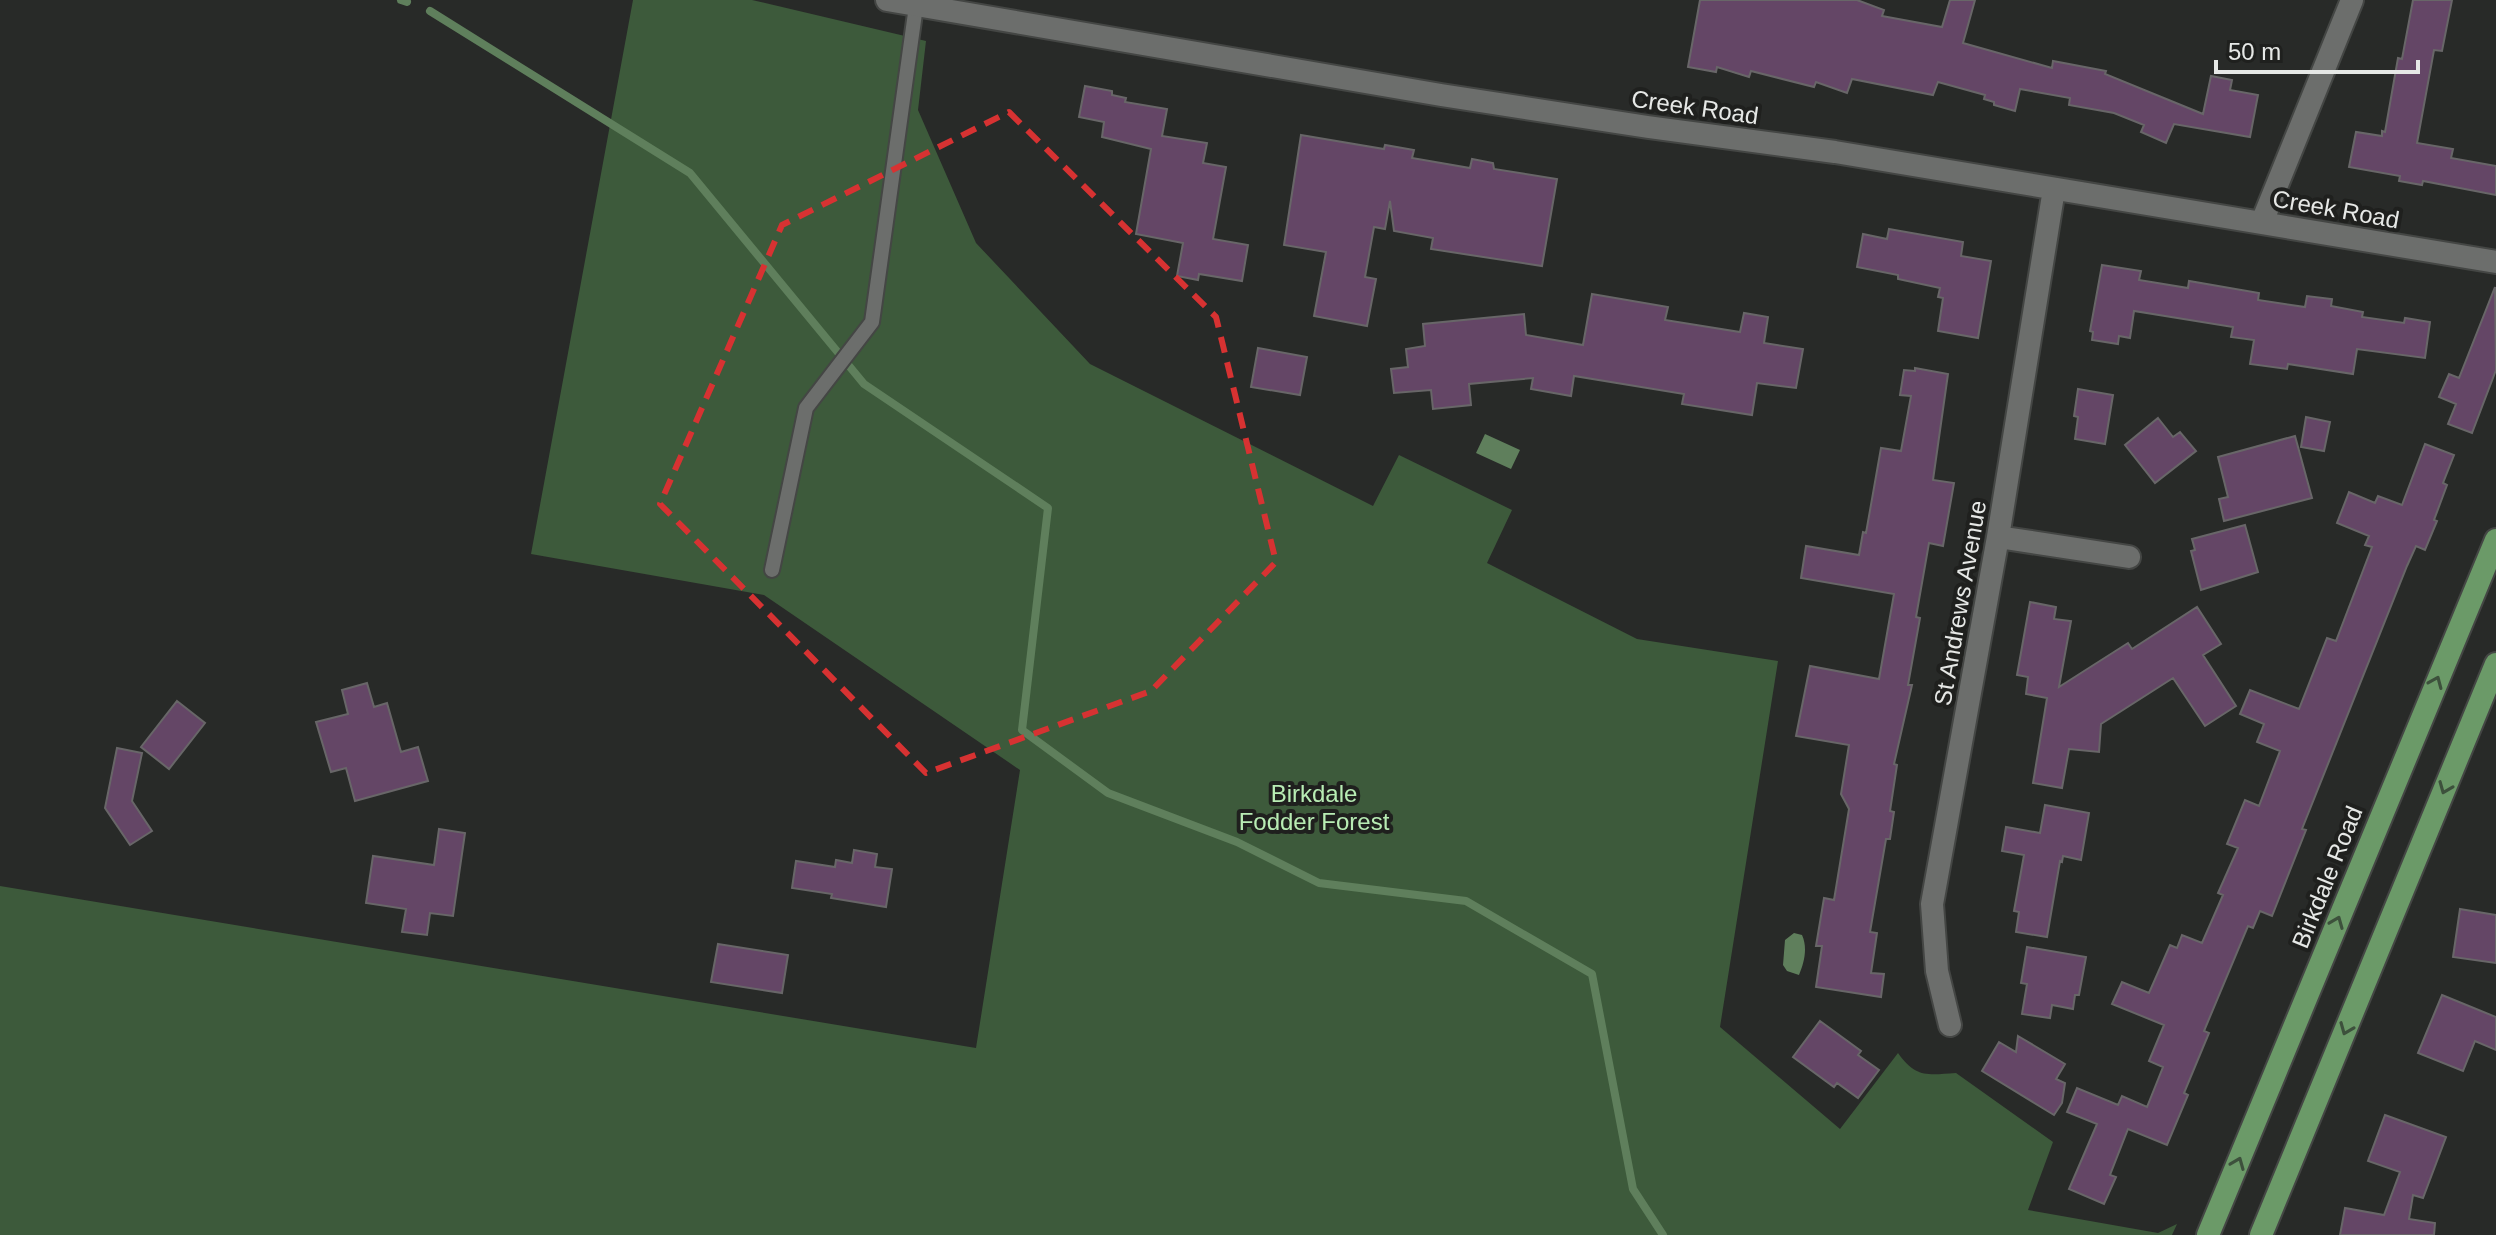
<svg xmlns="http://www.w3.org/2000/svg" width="2496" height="1235" font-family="Helvetica,sans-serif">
<rect width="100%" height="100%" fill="#282a28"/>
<path fill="#3d5a3b" d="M633 0H752L926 41 918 110 976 243 1090 364 1373 506 1399 455 1512 510 1487 563 1637 639 1778 661 1720 1027 1840 1129 1898 1053C1916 1078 1927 1075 1956 1073L2053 1142 2028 1210 2158 1233 2177 1224 2172 1235H0V886L976 1048 1020 770 764 595 531 554Z"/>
<path fill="#5f7f5c" d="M1485 434 1520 450 1511 469 1476 453Z
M1794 933 1802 935C1808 948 1804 963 1799 975L1787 971 1783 965 1785 940Z"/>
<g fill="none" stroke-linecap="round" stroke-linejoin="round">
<path stroke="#5f7f5c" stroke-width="8" d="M401 0 407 2
M430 11 690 173 864 384 1048 508 1022 730 1108 793 1237 842 1319 883 1466 901 1592 974 1633 1189 1663 1235"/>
</g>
<path fill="#644666" stroke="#686668" stroke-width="2" d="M1700 0H1857L1884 10 1882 16 1942 27 1950 0H1975L1963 43 2052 68 2053 61 2106 71 2105 74 2203 114 2211 76 2232 80 2230 90 2258 95 2250 137 2174 124 2166 143 2141 132 2144 125 2114 113 2069 105 2070 98 2020 89 2015 111 1994 105V102L1984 99 1985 95 1938 82 1933 95 1852 79 1847 93 1816 82 1814 87 1751 71 1749 77 1717 67 1716 72 1688 67Z
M2413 0H2452L2442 51 2434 50 2417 143 2453 149 2451 158 2496 166V195L2423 181 2422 185 2399 181 2400 176 2349 167 2356 132 2382 136V131L2385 132 2398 58 2402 59Z
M1085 86 1112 91V95L1126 98 1125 102 1167 109 1162 136 1207 143 1203 163 1226 167 1213 239 1248 245 1242 281 1199 274 1198 280 1177 276 1183 243 1136 234 1151 149 1102 137 1104 122 1079 117Z
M1301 135 1384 149 1385 145 1414 150 1412 158 1470 168 1472 159 1493 163 1494 169 1557 179 1542 266 1431 249 1433 238 1394 231 1390 201 1385 229 1374 227 1365 277 1376 279 1367 326 1314 316 1326 252 1284 245Z
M1889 229 1963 242 1961 256 1991 261 1978 338 1938 331 1943 298 1938 297 1940 288 1898 279V275L1857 267 1863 234 1887 239Z
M2102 265 2141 271 2139 280 2188 288 2189 281 2259 293 2258 300 2305 307 2307 296 2332 299 2331 306 2363 312 2362 317 2404 323 2405 318 2430 322 2425 358 2357 349 2353 374 2288 364 2287 369 2250 364 2254 340 2231 337 2233 327 2134 311 2130 338 2119 336 2118 344 2092 340 2093 332 2090 331Z
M2495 287 2496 370 2472 433 2448 424 2456 404 2439 397 2449 374 2459 378Z
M1592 294 1668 307 1665 320 1740 332 1744 313 1768 317 1764 343 1803 349 1796 388 1757 383 1752 415 1682 404 1684 394 1574 376 1571 396 1531 389 1533 378 1469 384 1471 405 1433 409 1431 390 1394 393 1391 369 1408 367 1406 349 1425 346 1423 324 1524 314 1526 335 1583 345Z
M1258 348 1307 357 1300 395 1251 387Z
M1915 368 1948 374 1933 480 1954 483 1943 546 1929 543 1916 617 1920 618 1908 685H1912L1894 764 1897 765 1890 811 1894 812 1890 839H1886L1870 932 1877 933 1871 973 1884 974 1881 997 1816 987 1822 946H1816L1824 898 1834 900 1849 809 1841 794 1849 745 1796 736 1810 666 1879 679 1894 594 1801 578 1806 546 1859 555 1863 532 1866 533 1881 448 1901 451 1911 396 1900 395 1904 370 1915 371Z
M2078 389 2113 395 2105 444 2075 439 2078 417 2074 416Z
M2306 417 2330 422 2324 451 2301 447Z
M2158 418 2173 437 2180 432 2196 451 2155 483 2125 445Z
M2295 436 2312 498 2224 521 2219 499 2228 497 2218 457Z
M2425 444 2454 455 2443 483 2447 485 2434 520 2437 521 2425 550 2416 546 2407 566 2302 829 2306 830 2272 916 2260 911 2253 928 2248 926 2204 1031 2209 1033 2184 1093 2188 1095 2167 1145 2128 1129 2110 1175 2116 1177 2104 1204 2069 1189 2097 1124 2067 1112 2077 1088 2118 1105 2122 1096 2147 1107 2163 1067 2149 1061 2164 1025 2112 1004 2122 982 2149 993 2170 945 2177 948 2182 935 2202 943 2223 895 2218 893 2238 848 2227 844 2245 800 2259 806 2280 751 2257 742 2264 724 2240 714 2250 690 2299 709 2327 638 2336 641 2372 547 2365 545 2369 536 2337 523 2349 492 2375 503 2378 496 2402 505Z
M2245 525 2258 572 2201 590 2191 551 2195 550 2192 539Z
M2030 602 2056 607 2054 619 2071 621 2059 687 2128 643 2132 649 2197 607 2221 644 2203 655 2236 706 2205 726 2173 678 2101 724 2099 752 2069 749 2062 788 2033 783 2047 698 2026 694 2028 677 2017 675Z
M367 683 374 707 387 703 401 752 418 747 428 781 355 801 346 768 331 772 316 722 348 714 342 690Z
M177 701 205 723 169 769 141 747Z
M117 748 142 753 132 801 152 831 130 845 105 808Z
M2045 805 2089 813 2081 860 2063 856 2062 862 2060 861 2047 937 2016 932 2019 912 2014 911 2024 855 2002 851 2006 827 2040 833Z
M439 829 465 833 453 916 430 913 427 935 402 932 406 909 366 903 373 856 434 865Z
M854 850 877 854 875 867 892 869 886 907 831 898 832 894 792 888 796 861 835 867 836 860 852 863Z
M2460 909 2496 915V963L2453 957Z
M718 944 788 955 782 993 711 982Z
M2027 947 2086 957 2079 995H2075L2073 1009 2052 1005 2050 1018 2022 1014 2027 984 2021 983Z
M2442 995 2496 1017V1050L2475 1041 2463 1071 2418 1053Z
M1820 1021 1861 1051 1858 1055 1879 1070 1858 1098 1837 1083 1834 1087 1793 1057Z
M2018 1036 2065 1064 2056 1079 2065 1083 2062 1103 2054 1115 1982 1071 1999 1042 2016 1052Z
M2385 1115 2446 1137 2423 1198 2413 1195 2409 1219 2435 1223 2434 1235H2340L2345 1208 2384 1215 2400 1172 2368 1161Z"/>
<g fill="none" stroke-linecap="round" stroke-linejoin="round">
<defs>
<path id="service" d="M772 570 806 408 872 322 916 6"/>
<path id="minor" d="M887 0 1441 95 1648 127 1835 152 2496 262
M2262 222 2352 0
M1998 537 2129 557
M1950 1025 1937 971 1932 904 1998 537 2054 189"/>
<path id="primary" d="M2208 1235 2496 540
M2261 1235 2496 664"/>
</defs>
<use href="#service" stroke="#444644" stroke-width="18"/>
<use href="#minor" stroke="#444644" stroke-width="26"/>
<use href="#primary" stroke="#444644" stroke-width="26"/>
<use href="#service" stroke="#6c6e6c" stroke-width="14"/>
<use href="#minor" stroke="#6c6e6c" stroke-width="22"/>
<use href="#primary" stroke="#6b9a68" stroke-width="22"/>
</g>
<defs><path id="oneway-chevron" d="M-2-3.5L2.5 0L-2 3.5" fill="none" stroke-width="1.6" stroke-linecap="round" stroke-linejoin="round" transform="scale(2)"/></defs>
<g stroke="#3d513c">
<use href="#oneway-chevron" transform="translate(2436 682) rotate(-67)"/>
<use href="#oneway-chevron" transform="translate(2445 788) rotate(112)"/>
<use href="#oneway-chevron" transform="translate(2337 922) rotate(-68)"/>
<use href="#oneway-chevron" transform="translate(2346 1029) rotate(112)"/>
<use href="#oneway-chevron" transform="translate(2238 1163) rotate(-68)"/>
</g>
<path fill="none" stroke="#d73232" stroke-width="6" stroke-dasharray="16 10" stroke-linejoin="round" d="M1009 112 1216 317 1276 562 1151 691 926 773 660 504 782 225Z"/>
<g text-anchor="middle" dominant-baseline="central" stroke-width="8" stroke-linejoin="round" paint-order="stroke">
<g font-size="24" fill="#e6e8e6" stroke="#1f201e">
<text transform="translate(1695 107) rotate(8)">Creek Road</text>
<text transform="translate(2336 209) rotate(10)">Creek Road</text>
<text transform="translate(1960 603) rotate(-80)">St Andrews Avenue</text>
<text transform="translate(2327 877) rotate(-68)">Birkdale Road</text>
</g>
<g font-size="24" fill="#b8ecb4" stroke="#1f201e">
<text x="1314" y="793">Birkdale<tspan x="1314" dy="28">Fodder Forest</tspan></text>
</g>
</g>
<path d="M2216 60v12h202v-12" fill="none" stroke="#e6e8e6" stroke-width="4"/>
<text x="2228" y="60" font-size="24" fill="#e6e8e6" stroke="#1f201e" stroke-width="6" paint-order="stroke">50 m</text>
</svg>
